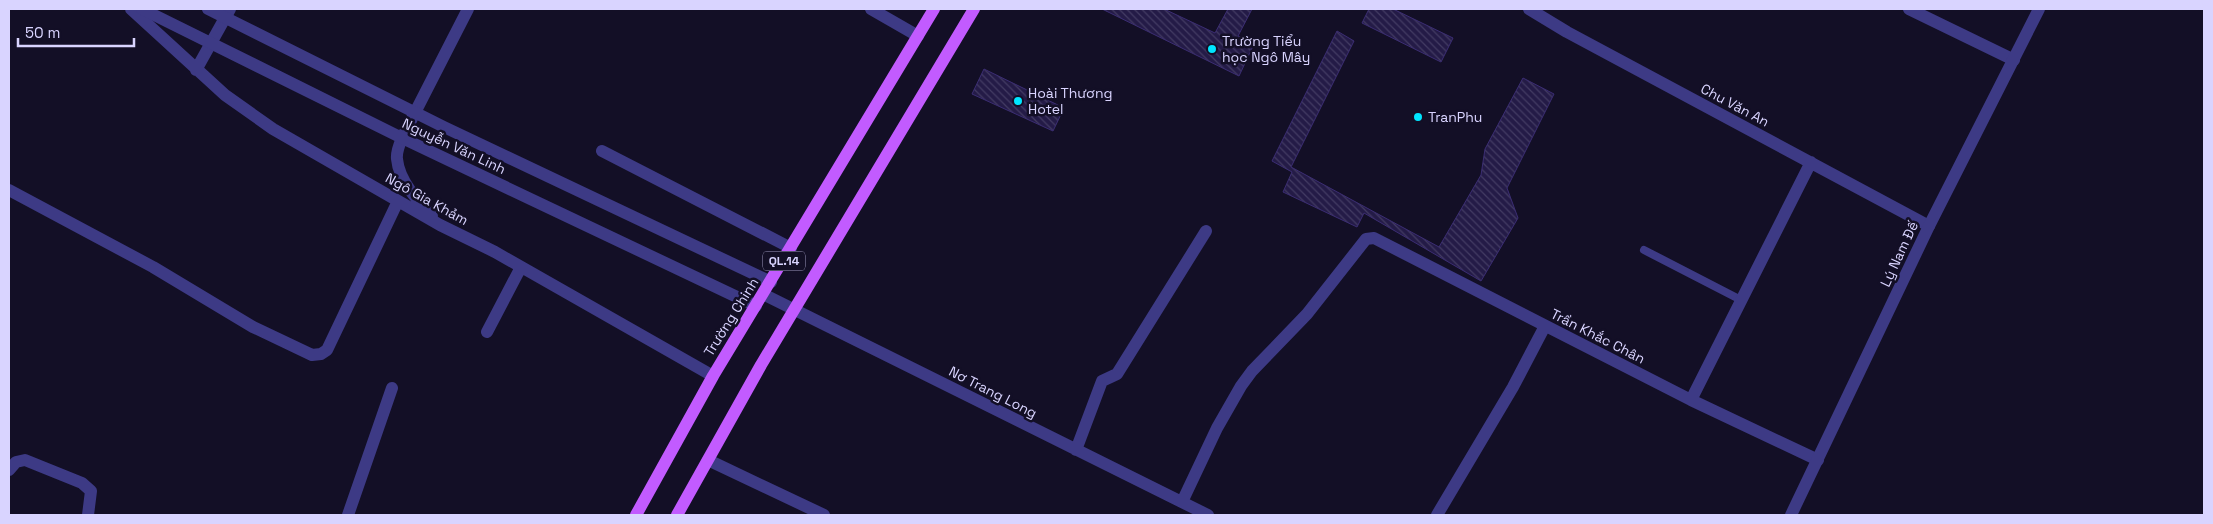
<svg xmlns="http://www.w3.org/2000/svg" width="2213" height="524" font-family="'Space Grotesk',sans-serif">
<defs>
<pattern id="building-back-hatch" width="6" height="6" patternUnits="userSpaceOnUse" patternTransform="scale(1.25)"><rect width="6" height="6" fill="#241b47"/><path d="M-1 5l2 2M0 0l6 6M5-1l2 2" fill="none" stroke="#433b63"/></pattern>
</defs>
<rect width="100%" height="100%" fill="#130f26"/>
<path fill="url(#building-back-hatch)" stroke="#3b2d73" d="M1102 9H1164L1215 33 1228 9H1252L1238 36 1254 44 1239 76Z
M1369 9H1393L1453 38 1441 62 1362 23Z
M1337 31 1354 41 1291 167 1439 247 1481 175 1485 149 1523 78 1554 94 1507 188 1518 218 1481 281 1364 213 1357 227 1283 192 1292 172 1272 161Z
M984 69 1064 108 1053 131 972 94Z"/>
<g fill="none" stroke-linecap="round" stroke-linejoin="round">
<path stroke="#3d3a85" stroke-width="8" d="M1644 250 1741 300"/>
<path stroke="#3d3a85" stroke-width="12" d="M131 9 225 95 273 129 440 225 495 252 713 376
M871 9 918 36
M1529 9 1567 32 1929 226
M1909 9 2014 60
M196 70 230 9
M602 151 791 248
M9 190 153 267 253 327 312 355 321 354 327 350 398 201
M432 216C418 201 399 181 397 159 396 151 400 143 403 136L468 9
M763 294 1208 515
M487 332 521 267
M1691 400 1811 162
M1076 450 1102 381 1117 374 1206 231
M708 460 824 515
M9 470 16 462 25 460 82 483 91 491 88 515
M1182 502 1217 428 1241 386 1252 371 1307 314 1366 239 1374 238 1691 400 1818 460
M348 515 392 388
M1437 515 1513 387 1545 326"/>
<path stroke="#3d3a85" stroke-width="12" d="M142 9 402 138 756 306
M208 9 444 127 771 282
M1791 515 1929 226 2039 9"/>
<path stroke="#c25bff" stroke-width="12" d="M636 515 713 376 934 9
M677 515 761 365 974 9"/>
</g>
<g fill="#00e5ff" stroke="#130f26" stroke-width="2">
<circle cx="1212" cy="49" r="5"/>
<circle cx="1018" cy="101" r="5"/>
<circle cx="1418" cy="117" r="5"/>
</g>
<g text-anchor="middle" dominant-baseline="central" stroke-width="5" stroke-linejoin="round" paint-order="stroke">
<rect fill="#130f26" stroke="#9e99be" stroke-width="1" x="763" y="251.5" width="42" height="19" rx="4"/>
<g font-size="12" font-weight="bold" fill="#d9d4ff">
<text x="784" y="261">QL.14</text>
</g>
<g font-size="14" fill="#d9d4ff" stroke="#130f26" text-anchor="start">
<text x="1222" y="41">Trường Tiểu<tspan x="1222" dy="16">học Ngô Mây</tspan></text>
<text x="1028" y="93">Hoài Thương<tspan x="1028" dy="16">Hotel</tspan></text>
<text x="1428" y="117">TranPhu</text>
</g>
<g font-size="14" fill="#d9d4ff" stroke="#130f26">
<text transform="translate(1735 105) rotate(28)">Chu Văn An</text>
<text transform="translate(454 146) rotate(25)">Nguyễn Văn Linh</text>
<text transform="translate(427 199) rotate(29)">Ngô Gia Khảm</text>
<text transform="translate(1899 254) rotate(-65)">Lý Nam Đế</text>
<text transform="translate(731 317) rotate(-58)">Trường Chinh</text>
<text transform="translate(1598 336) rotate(27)">Trần Khắc Chân</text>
<text transform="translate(993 392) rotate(27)">Nơ Trang Long</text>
</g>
</g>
<rect width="2213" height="524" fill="none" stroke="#d9d4ff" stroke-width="20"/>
<path d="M18 38v8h116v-8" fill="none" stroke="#d9d4ff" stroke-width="2.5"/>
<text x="25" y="38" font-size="15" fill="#d9d4ff" stroke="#130f26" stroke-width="4" paint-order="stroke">50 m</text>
</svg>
